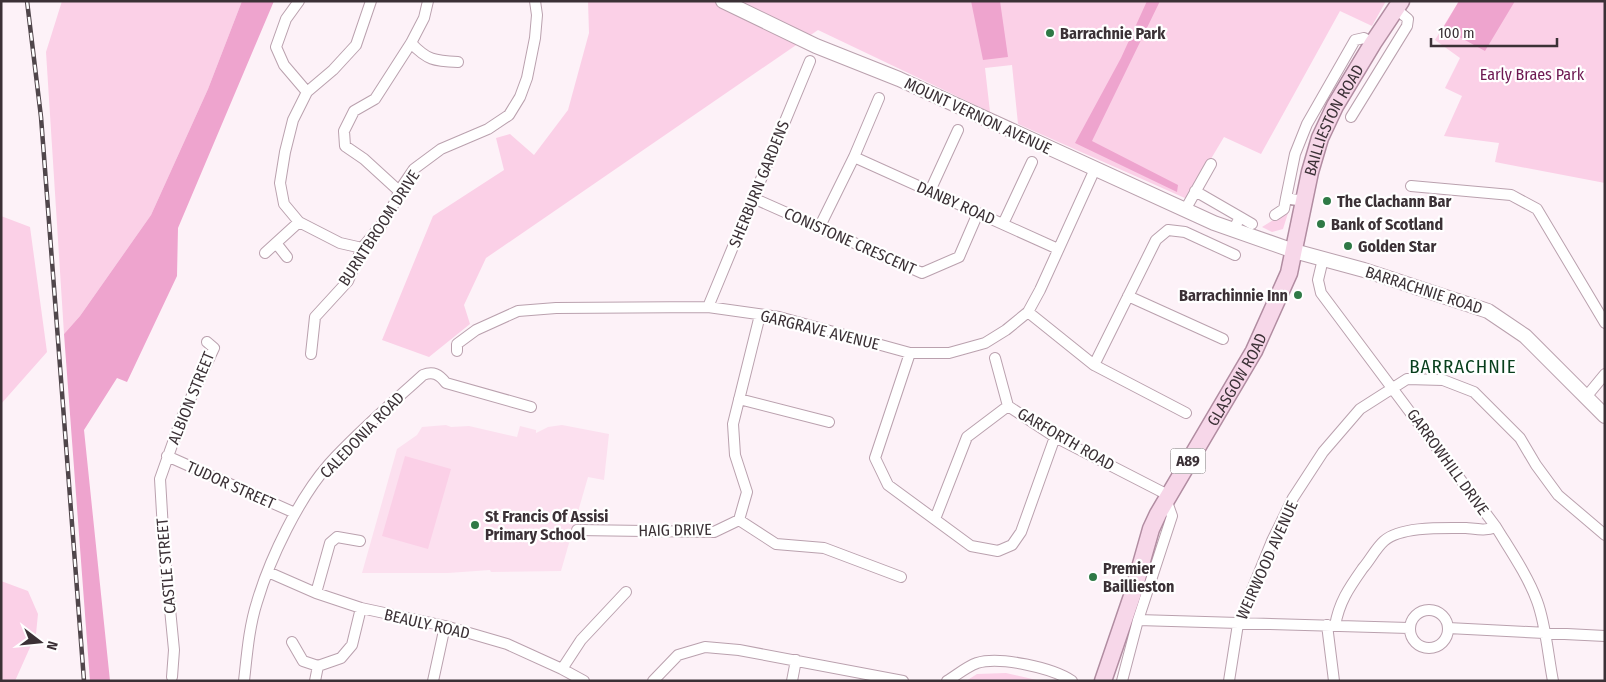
<svg xmlns="http://www.w3.org/2000/svg" width="1606" height="682" font-family="'Fira Sans Condensed',sans-serif">
<rect width="100%" height="100%" fill="#fdf2f8"/>
<path fill="#fce0ef" d="M446 425 451 427 469 426 517 437 520 426 536 430V433L548 427 562 425 609 434 604 480 588 477 561 571 491 572 490 570 448 573H362L397 449 417 435 422 427Z"/>
<path fill="#fbd0e7" d="M62 1H242L208 89 151 215 80 316 64 334 46 52Z
M588 1H1386L1372 26 1340 11 1261 154 1224 137 1187 199 1018 124 1012 65 985 68 990 112 818 30 486 258 464 305 470 324 429 357 382 340 433 216 504 170 496 138 510 134 534 155 568 110 589 33Z
M1459 1H1605V183L1495 162 1499 143 1444 136 1462 96 1445 88 1460 58 1435 40Z
M1289 210 1283 229 1272 232 1262 227Z
M1 216 30 227 47 352 1 404Z
M405 456 451 469 428 549 382 536Z
M1 581 28 591 38 614 36 634 15 681H1Z
M1006 673 1041 681H966L977 674Z"/>
<path fill="#eea4ce" d="M242 1H274L178 228 177 276 127 382 117 378 84 430 110 681H90L64 334 80 316 151 215 208 89Z
M971 1H1000L1008 57 983 60Z
M1147 1H1160L1092 141 1178 185 1177 192 1075 143 1121 58Z
M1459 1H1515L1485 51 1443 28Z"/>
<g fill="none" stroke-linecap="round" stroke-linejoin="round">
<defs>
<path id="minor" d="M299 1 286 19 276 47 284 65 307 92
M411 43C427 60 434 61 458 62
M1351 117 1407 26 1408 19 1396 9
M854 157 1058 249
M1411 186 1511 195 1537 209 1605 323
M399 191 364 159 345 146 344 131 354 111 375 99 411 43 424 18 428 1
M930 191 958 130
M1195 191 1240 217 1234 229
M753 198 922 273 959 257 978 213
M1303 201 1286 198 1295 154 1307 124 1355 40 1364 38 1373 43
M1185 210 1211 164
M1275 215 1284 209 1286 198
M1240 217 1252 224
M1003 224 1032 162
M819 228 854 157 879 98
M276 243 287 257
M362 248 340 243 299 222 284 204 280 183 285 152 293 120 307 92 333 70 356 45 371 1
M265 253 299 222
M1323 259 1318 280 1321 293 1496 527C1510 550 1528 576 1537 601 1546 625 1548 656 1553 681
M1128 296 1223 339
M708 307 810 61
M1028 312 1094 365 1186 413
M457 351V344L476 330 518 311 556 308 708 307 779 317 910 353H949L985 343 1006 330 1028 312 1040 290 1095 169
M910 353 875 458 888 485 971 546 998 551 1012 545 1021 532 1055 437
M311 354 315 317 348 281 362 248 382 224 395 202 399 191 414 169 441 149 488 129 509 115 520 97 527 78 535 38 537 15 535 1
M995 358 1008 406 1055 437 1168 495
M1094 365 1156 240 1168 230 1185 232 1235 255
M1586 397 1605 374
M739 399 829 422
M167 456 295 513
M935 519 967 437 1008 406
M739 520 776 544 824 548 901 577
M577 530 714 532 739 520 747 492 735 455 733 424 760 315
M268 572 316 593 361 608 445 626 507 644 562 669 584 681
M316 593 330 543 337 537 360 541
M1410 629a19 19 0 1 1 38 0a19 19 0 1 1-38 0Z
M1138 620 1409 628
M1327 625 1334 681
M1335 626C1339 602 1349 588 1363 568 1370 560 1376 548 1384 541 1401 526 1444 528 1466 528 1477 529 1485 531 1496 527
M1448 628 1605 636
M292 642 303 661 318 666
M562 669 581 640 626 592
M172 677 174 650 164 547 160 479 182 417 214 348 207 342
M244 681C247 654 249 627 257 602 270 558 299 498 329 464 358 432 391 404 423 375 433 371 439 374 446 383L531 407
M315 681 318 666 341 658 352 645 361 608
M433 681 445 626
M653 681 678 655 705 647 739 650 903 681
M792 681 796 660
M947 681C957 675 966 667 977 663 1000 656 1053 668 1072 681
M1122 681 1138 620 1172 516 1166 499
M1229 681 1238 624 1272 541 1293 498 1323 452 1360 409 1407 379 1443 380 1474 392 1520 438 1536 465 1558 495 1605 535"/>
<path id="secondary" d="M723 1 816 46 899 79 1214 223 1294 251 1364 270 1488 311 1525 336 1605 416"/>
<g id="primary">
<path id="s1" d="M1103 681 1132 596 1151 529 1158 514 1254 351 1289 273 1310 172 1320 138 1335 106 1373 43 1401 1"/>
</g>
</defs>
<use href="#minor" stroke="#baa1ae" stroke-width="12"/>
<use href="#secondary" stroke="#baa1ae" stroke-width="16"/>
<use href="#primary" stroke="#b18ca1" stroke-width="19"/>
<use href="#minor" stroke="#fff" stroke-width="10"/>
<use href="#secondary" stroke="#fff" stroke-width="14"/>
<use href="#primary" stroke="#f7d7e9" stroke-width="16"/>
<defs>
<path id="rail" d="M27 1 41 117 84 681"/>
</defs>
<use href="#rail" stroke="#50464b" stroke-width="4.5"/>
<use href="#rail" stroke="#fff" stroke-width="2.5" stroke-dasharray="8" stroke-linecap="butt"/>
</g>
<g fill="#2f7946" stroke="#fff" stroke-width="2">
<circle cx="1050" cy="33" r="5"/>
<circle cx="1327" cy="201" r="5"/>
<circle cx="1321" cy="224" r="5"/>
<circle cx="1348" cy="246" r="5"/>
<circle cx="1298" cy="295" r="5"/>
<circle cx="475" cy="525" r="5"/>
<circle cx="1093" cy="577" r="5"/>
</g>
<g text-anchor="middle" dominant-baseline="central" stroke-width="4.5" stroke-linejoin="round" paint-order="stroke">
<rect fill="#fff" stroke="#766f72" stroke-width="1" x="1170.5" y="448.5" width="35" height="25" rx="4"/>
<g font-size="15" font-weight="bold" fill="#3b3136">
<text x="1188" y="461">A89</text>
</g>
<g font-size="16" font-weight="bold" fill="#3b3136" stroke="#fff" text-anchor="start">
<text x="1060" y="33">Barrachnie Park</text>
<text x="1337" y="201">The Clachann Bar</text>
<text x="1331" y="224">Bank of Scotland</text>
<text x="1358" y="246">Golden Star</text>
<text x="1288" y="295" text-anchor="end">Barrachinnie Inn</text>
<text x="485" y="516">St Francis Of Assisi<tspan x="485" dy="18">Primary School</tspan></text>
<text x="1103" y="568">Premier<tspan x="1103" dy="18">Baillieston</tspan></text>
</g>
<g font-size="16" fill="#6d1851" stroke="#fff">
<text x="1532" y="74">Early Braes Park</text>
</g>
<g font-size="16" fill="#3b3136" stroke="#fff">
<text transform="translate(978 116) rotate(25)">MOUNT VERNON AVENUE</text>
<text stroke="none"><textPath href="#s1" startOffset="611">BAILLIESTON ROAD</textPath></text>
<text transform="translate(759 184) rotate(-68)">SHERBURN GARDENS</text>
<text transform="translate(956 203) rotate(24)">DANBY ROAD</text>
<text transform="translate(379 228) rotate(-57)">BURNTBROOM DRIVE</text>
<text transform="translate(850 241) rotate(24)">CONISTONE CRESCENT</text>
<text transform="translate(1424 290) rotate(18)">BARRACHNIE ROAD</text>
<text transform="translate(820 330) rotate(14)">GARGRAVE AVENUE</text>
<text stroke="none"><textPath href="#s1" startOffset="332">GLASGOW ROAD</textPath></text>
<text transform="translate(191 398) rotate(-68)">ALBION STREET</text>
<text transform="translate(362 435) rotate(-46)">CALEDONIA ROAD</text>
<text transform="translate(1066 439) rotate(30)">GARFORTH ROAD</text>
<text transform="translate(1448 462) rotate(54)">GARROWHILL DRIVE</text>
<text transform="translate(231 485) rotate(24)">TUDOR STREET</text>
<text transform="translate(675 530) rotate(-1)">HAIG DRIVE</text>
<text transform="translate(1267 560) rotate(-66)">WEIRWOOD AVENUE</text>
<text transform="translate(166 566) rotate(-95)">CASTLE STREET</text>
<text transform="translate(427 624) rotate(13)">BEAULY ROAD</text>
</g>
<g font-size="19" letter-spacing="1" fill="#093f1d" stroke="#fff">
<text x="1463" y="366">BARRACHNIE</text>
</g>
</g>
<rect width="1606" height="682" fill="none" stroke="#3b3136" stroke-width="5"/>
<g transform="translate(40 642) rotate(106)" stroke="#ffffff" stroke-width="4" paint-order="stroke">
<path d="M0-4L9 19L0 12L-9 19Z" fill="#3b3136"/>
<text y="-8" font-size="14" font-weight="bold" text-anchor="middle" fill="#3b3136">N</text>
</g>
<path d="M1431 38v8h126v-8" fill="none" stroke="#3b3136" stroke-width="2.5"/>
<text x="1438" y="38" font-size="15" fill="#3b3136" stroke="#ffffff" stroke-width="4" paint-order="stroke">100 m</text>
</svg>
